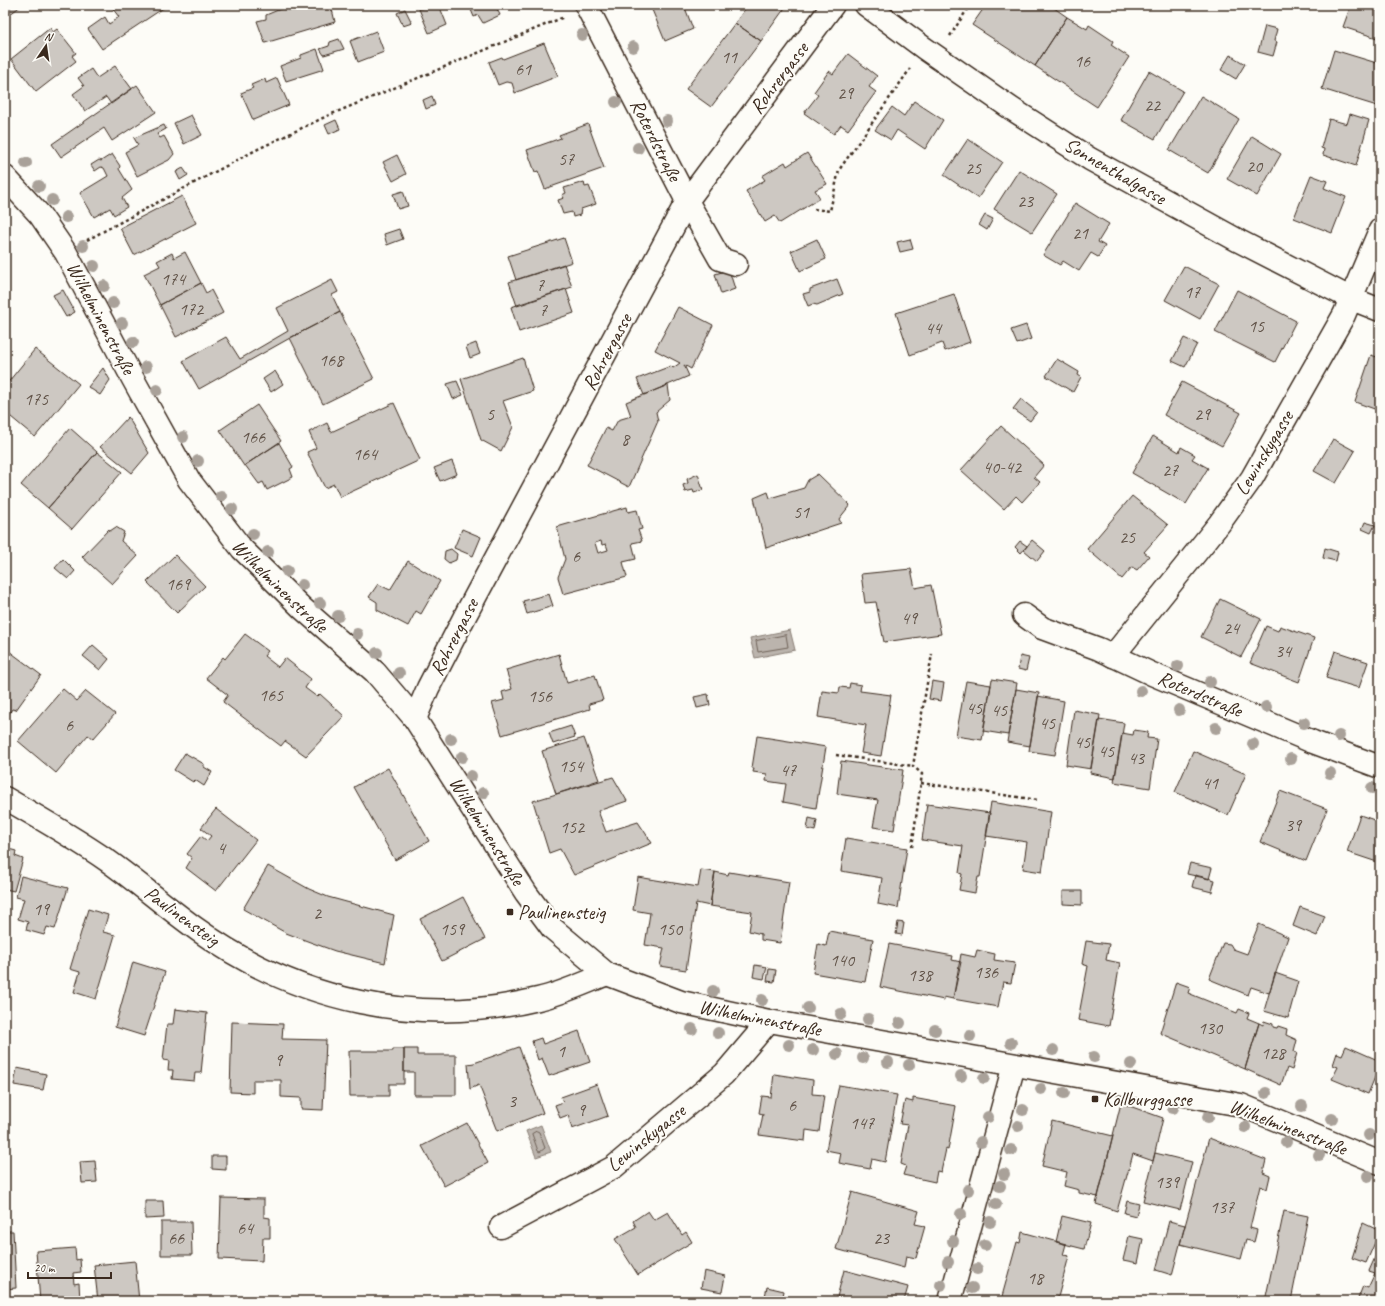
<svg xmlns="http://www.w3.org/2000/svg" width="1385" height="1306" font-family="Caveat,sans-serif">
<rect width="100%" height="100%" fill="#fdfcf7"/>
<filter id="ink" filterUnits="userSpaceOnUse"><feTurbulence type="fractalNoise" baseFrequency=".025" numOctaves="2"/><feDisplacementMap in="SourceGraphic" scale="8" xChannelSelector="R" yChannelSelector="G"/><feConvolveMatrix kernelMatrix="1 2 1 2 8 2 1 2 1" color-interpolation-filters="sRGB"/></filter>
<g filter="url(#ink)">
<path fill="#bbb4ad" stroke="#887d74" d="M790 630 795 650 755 658 750 638Z
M541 1125 551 1152 536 1157 526 1131Z"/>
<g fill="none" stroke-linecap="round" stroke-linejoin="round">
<path stroke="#6e6157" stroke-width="1" d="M786 635 788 647 758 652 756 641Z
M537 1131 539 1132 545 1148 540 1152 538 1151 532 1134Z"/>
</g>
<path fill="#cdc8c2" stroke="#3b2a1e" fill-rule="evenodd" d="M5 5H22L5 18Z
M110 5H168L102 49 88 29 105 17 109 24 119 17Z
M290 5H331L335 22 265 43 257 21 266 19V15Z
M429 5H439L447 25 429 33 419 9Z
M469 5H499L496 7 500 15 483 23 478 15 474 17Z
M650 5H684L693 29 665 41Z
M748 5H787L761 41 735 23Z
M986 5H1050L1067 17 1035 66 972 25Z
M1351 5H1380V39L1343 27Z
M405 9 412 23 403 26 397 13Z
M1067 17 1087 29 1089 25 1113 41 1111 45 1129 57 1097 107 1035 66Z
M735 23 761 41 711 107 686 89Z
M1265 26 1277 29 1274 41 1277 42 1273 56 1258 52Z
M50 28 53 32 57 29 76 53 72 56 76 61 36 92 11 59Z
M376 31 384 52 358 62 350 41Z
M339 39 344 49 324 55 320 49 329 46 330 42Z
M544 43 558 76 515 93 512 83 506 82 498 85 489 62 502 57 503 59Z
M317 49 324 69 286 81 280 66 301 58V55Z
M1334 50 1380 64V97L1377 106 1322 89Z
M848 54 877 76 869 87 876 92 848 130 841 125 834 134 804 113 818 95 814 92 829 71 833 74Z
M1230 55 1245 64 1236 79 1221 70Z
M115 66 132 89 111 104 106 97 85 111 73 94 84 86 78 78 91 69 97 78Z
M1149 71 1183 91 1155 139 1121 120Z
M277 78 289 105 253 120 241 93 253 88 251 85 265 79 266 83Z
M137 85 156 112 112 141 104 128 61 157 52 144Z
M432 96 435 105 426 109 423 100Z
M1201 96 1239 119 1208 173 1169 150Z
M914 101 943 120 925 149 897 130 891 140 875 130 892 107 904 116Z
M1350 114 1369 120 1356 166 1323 155 1324 149 1321 148 1329 119 1347 124Z
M191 115 202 135 184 144 174 123Z
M336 120 340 129 329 134 325 125Z
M588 124 604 168 545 189 538 171 535 172 527 150 561 138 559 135Z
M164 125 166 129 157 134 160 138 164 136 174 154 169 160 137 176 125 152 138 145 134 138Z
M1252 136 1281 154 1257 196 1227 179Z
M968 139 1002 162 978 198 944 175Z
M807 153 827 184 815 190 820 198 780 223 775 216 765 222 746 191 765 180 762 176 785 162 787 166Z
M112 154 120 166 119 169 132 190 122 198 127 207 114 215 110 208 94 217 80 193 108 176 104 168 101 167 95 171 91 165 99 160 101 161Z
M397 155 406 174 393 181 383 162Z
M183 168 188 175 180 180 176 172Z
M1019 170 1057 194 1032 232 994 209Z
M1311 175 1327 181 1324 188 1346 197 1332 233 1294 218Z
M584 182 585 187 589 186 596 204 581 209 580 215 573 217 572 212 563 214 558 200 564 198 562 195 566 193 564 188Z
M403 191 408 206 398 209 393 194Z
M182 196 196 223 134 255 120 228Z
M1075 203 1109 224 1098 242 1105 246 1098 257 1091 253 1079 271 1063 261 1060 265 1043 255Z
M985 215 993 219 987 230 979 225Z
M399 229 403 239 387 245 384 234Z
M564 238 572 262 516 280 508 256Z
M817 239 826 259 800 271 791 251Z
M910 239 913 249 900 252 897 242Z
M185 252 201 283 160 305 144 274 160 266 157 261 172 253 174 258Z
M564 264 572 287 517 306 509 282Z
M1184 266 1219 284 1200 319 1165 300Z
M729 270 735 289 721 294 715 274Z
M837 279 843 294 817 305 813 304 808 306 803 294 810 292V289Z
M332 280 338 292 332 295 340 312 290 338 199 389 183 361 226 337 240 359 288 331 277 308Z
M201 283 206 293 211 290 223 313 176 337 160 305Z
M566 289 574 313 519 332 511 307Z
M63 290 75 312 66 317 53 295Z
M1237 290 1296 321 1275 362 1215 332Z
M954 294 970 342 945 351 942 343 910 355 896 313Z
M678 307 713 325 691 369 684 365 689 376 644 395 637 379 671 366 673 368 680 363 655 350Z
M340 312 374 379 323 404 290 338Z
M1026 325 1031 339 1017 344 1011 330Z
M1184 338 1197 344 1185 367 1172 361Z
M476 343 480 354 470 358 466 347Z
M35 349 79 384 35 437 5 412V386Z
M1371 355 1380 358V411L1355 402Z
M523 358 533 391 503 401 513 427 501 451 481 440 461 379Z
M1057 359 1079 372 1078 375 1081 377 1073 392 1046 376Z
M103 368 110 380 100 395 88 387Z
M275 371 283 384 271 392 263 379Z
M457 381 463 395 453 399 447 384Z
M1182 382 1241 413 1222 446 1164 415Z
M668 385 670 400 656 412 658 421 629 487 587 465 606 428 612 431 618 420 631 416 626 402Z
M1021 399 1037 412 1030 421 1013 409Z
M394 403 420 460 340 497 334 484 325 488 307 452 316 448 309 432 327 423 331 432Z
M257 405 281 441 244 466 220 430Z
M128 417 149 453 132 473 100 447Z
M1001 426 1044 465 1034 477 1040 482 1022 502 1016 496 1004 509 961 470Z
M70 428 97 452 48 508 21 485Z
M1153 436 1179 452 1181 447 1195 455 1192 459 1208 468 1186 504 1132 473Z
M1333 439 1355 451 1336 483 1314 471Z
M279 443 293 467 290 469 293 477 267 490 263 482 259 484 245 465Z
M97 452 122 472 72 529 48 508Z
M452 461 457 474 440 481 434 468Z
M698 474 703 490 694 493 693 490 685 492 683 485 688 483 687 479Z
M818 474 850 505 839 519 841 523 766 548 754 498 768 492 770 498 804 488 808 480Z
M1132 496 1168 525 1144 552 1149 556 1137 570 1132 567 1122 579 1087 549Z
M627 507 628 512 637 510 642 529 638 530 642 541 632 543 636 559 623 562 627 577 563 594 558 577 565 559 557 527ZM601 541 602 545 606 544 608 550 598 553 595 543Z
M1365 522 1375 525 1371 533 1362 529Z
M116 527 124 532 121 541 138 556 112 584 82 557 109 529 110 531Z
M462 529 481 537 473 556 454 548Z
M1032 540 1045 551 1037 561 1024 550Z
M1020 541 1027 546 1021 553 1015 547Z
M1325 548 1338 552 1336 561 1323 558Z
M451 549 457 554 456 560 449 563 444 559 445 551Z
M175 555 205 586 177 613 147 582Z
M63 559 75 571 68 579 55 568Z
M408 561 440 581 421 614 416 611 408 626 377 610V602L369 597 378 584 390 590Z
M911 569 915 588 931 585 941 634 884 642 876 602 865 603 861 574Z
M549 594 553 606 527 614 523 601Z
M1220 599 1261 619 1241 657 1201 637Z
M1266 626 1278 631 1280 626 1314 638 1299 682 1250 663Z
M245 634 268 651 264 656 278 667 285 658 311 679 305 688 317 697 320 694 344 716 306 756 285 741 281 746 223 702 228 695 206 678 223 657 225 659Z
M93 645 109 659 100 670 83 656Z
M5 648 41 675 16 710 12 709 8 715 5 713Z
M1335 651 1368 662 1359 688 1326 678Z
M559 654 567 683 595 675 603 700 589 704 590 709 502 735 492 703 504 700 502 692 512 689 506 670Z
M1020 656 1029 658 1026 671 1018 669Z
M992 679 1017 683 1008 735 983 731Z
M932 681 944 683 941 701 929 699Z
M966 681 991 685 982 740 956 736Z
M850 683 861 685 860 691 891 695 881 756 861 753 866 725 818 717 822 691 839 693 840 687 849 688Z
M63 689 77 701 86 691 115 714 93 739 88 735 56 773 18 741Z
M1016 689 1039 693 1030 746 1007 742Z
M708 694 710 705 697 708 694 697Z
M1038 696 1064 701 1055 755 1029 751Z
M1074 710 1100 715 1091 769 1066 765Z
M1099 719 1124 723 1115 778 1090 773Z
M571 726 575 737 553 744 549 733Z
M1134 730 1148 732 1147 738 1157 739 1150 788 1114 782 1122 733 1133 735Z
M757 736 826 747 816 808 783 802 786 784 766 781 767 774 753 772 754 768H752Z
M584 738 599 780 556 794 542 751Z
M1193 751 1246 774 1228 815 1175 792Z
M185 753 204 764V767L212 772 204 786 195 780 193 782 174 770Z
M841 761 903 770 894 830 873 827 878 800 837 794Z
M388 768 429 841 395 860 354 787Z
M613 777 627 801 598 811 606 832 638 822 652 843 574 875 560 849 549 853 533 801Z
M1280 791 1327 809 1306 861 1260 842Z
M991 802 1051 812 1042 872 1023 869 1027 842 986 836Z
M927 804 990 813 980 877H978L975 893 959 890 962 874 959 873 963 846 922 840Z
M216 809 256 840 216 891 186 868 192 858 187 854 201 836 207 841 211 836 201 828Z
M1360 815 1380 822V863L1347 852Z
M809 818 817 820 815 831 807 829Z
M846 838 907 848 898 908 878 904 882 878 841 871Z
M5 848 16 851 15 856 23 859 14 891 5 889Z
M1190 863 1212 868 1209 879 1187 874Z
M268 866 309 889 328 897 394 915 385 963 335 951 310 942 286 933 243 909Z
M701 870 715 872 710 906 696 903 686 970 660 966 664 948 645 945 650 913 633 910 638 877 698 887Z
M715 872 728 875 729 872 789 882 780 943 761 940V934L749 931 752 912 710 906Z
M1195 875 1215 880 1212 892 1192 887Z
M21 876 68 888 55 929 47 927 44 935 26 930 28 922 18 919 24 899 16 897Z
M1063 891H1082V905L1063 904Z
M463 897 485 939 442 961 420 919Z
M1300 907 1325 916 1317 936 1293 926Z
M88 909 108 915 103 932 115 935 96 999 74 992 80 972 70 969Z
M898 922 904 923 902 935 896 934Z
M1259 924 1288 937 1269 993 1251 987 1248 995 1209 979 1223 943 1230 944 1233 949 1247 954Z
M829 931 873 939 865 982 813 973 818 944 826 946Z
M1086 941 1109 944 1106 960 1120 963 1109 1026 1078 1020 1088 966 1082 964Z
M889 944 953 956 952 960 961 962 953 999 944 997V1000L880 987Z
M977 950 995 954 994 960 1015 963 1011 983 1003 982 998 1007 953 999 961 954 975 957Z
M133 962 165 972 144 1036 115 1027Z
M755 965 767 967 764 979 753 977Z
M769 969 776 970 774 982 767 981Z
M1275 973 1298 981 1288 1018 1264 1011Z
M1176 982 1190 987 1188 993 1237 1013 1239 1009 1249 1013 1247 1018 1259 1023 1245 1069 1160 1033Z
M175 1009 207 1013 201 1073H195L194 1081 172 1079 173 1070H168L169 1061 163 1060 167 1024H173Z
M1264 1021 1273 1024V1027L1277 1028 1278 1026 1287 1029 1286 1035 1297 1040 1294 1052 1297 1053 1292 1070 1287 1068 1281 1085 1245 1069 1259 1023 1263 1025Z
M232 1022 283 1024 282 1039 326 1040 323 1110 301 1109V1098L281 1097V1080H253V1093L230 1092Z
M579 1031 590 1062 549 1076 542 1058 538 1060 532 1041 541 1038 543 1044Z
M1346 1046 1380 1061V1065L1368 1094 1332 1079 1338 1067 1333 1065 1337 1053 1342 1055Z
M519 1047 543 1113 497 1131 479 1085 470 1089 468 1064 474 1063Z
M393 1049H404V1084H389V1096H350L349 1051H393Z
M404 1049H417V1055H456V1095H414V1072H404Z
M17 1068 46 1074 43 1090 14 1085Z
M774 1074 813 1080 812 1094 824 1095 819 1132 806 1130 805 1141 759 1135 763 1114 759 1113 762 1096 771 1097Z
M597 1084 608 1116 572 1129 568 1115 560 1118 555 1105 563 1102 561 1097Z
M839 1085 897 1095 885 1162 872 1159 870 1169 839 1163 841 1153 826 1150Z
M913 1098 956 1106 948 1150 946 1149 941 1172 937 1171 935 1182 903 1175 906 1166 901 1164 908 1125 900 1124 905 1100 913 1102Z
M1121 1103 1163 1118 1153 1161 1133 1154 1117 1211 1096 1204Z
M1052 1121 1113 1136 1098 1197 1079 1193V1190L1064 1186 1067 1172 1042 1166Z
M467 1123 488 1163 444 1186 422 1146Z
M1209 1138 1266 1160 1263 1173 1270 1176 1267 1189 1260 1186 1250 1228 1257 1230 1254 1242 1246 1240 1241 1259 1180 1244Z
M1155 1153 1192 1162 1180 1210 1143 1201Z
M212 1156H226V1170L212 1169Z
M95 1161 97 1182 82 1183 80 1162Z
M852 1192 919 1211 915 1224 925 1226 916 1258 906 1256 904 1268 836 1249Z
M221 1198 264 1199V1217L270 1218V1238H263L262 1261 219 1259Z
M145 1201H163L164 1218 145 1219Z
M1127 1201 1139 1204 1136 1216 1124 1213Z
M648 1211 654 1220 668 1212 682 1235 686 1232 692 1242 638 1275 615 1239 636 1227 633 1221Z
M1284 1211 1308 1216 1291 1301H1265Z
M1062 1216 1091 1223 1084 1249 1056 1242Z
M1169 1221 1185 1225 1172 1275 1156 1270Z
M161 1222H191L192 1255H161Z
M1363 1223 1380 1231 1366 1263 1352 1258Z
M5 1231H13L16 1288 5 1289Z
M1022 1232 1066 1244 1063 1255 1069 1256 1057 1301 1001 1300 1017 1242 1020 1243Z
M1129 1236 1143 1239 1138 1263 1123 1260Z
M1380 1246V1301H1357L1363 1286 1368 1288 1375 1273 1369 1271Z
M75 1248 76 1260 80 1259 81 1272 73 1273 74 1284 79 1283 80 1301H40L36 1251Z
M135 1261 139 1301H98L94 1265Z
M844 1270 908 1287 904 1301H836Z
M704 1271 725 1276 722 1292 701 1288Z
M767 1287 784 1291 782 1301H764Z
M515 1298 532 1301H515Z"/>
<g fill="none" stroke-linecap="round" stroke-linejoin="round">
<defs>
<g id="minor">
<path d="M586 5 687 201 720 259 736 264"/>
<path d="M866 5 924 48 1012 109 1090 159 1239 241 1352 299 1380 310"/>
<path id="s1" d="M5 177 40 215 66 253 133 379 189 480 242 549 302 608 375 672 415 719 526 893 552 928 607 974 681 1002 769 1021 1241 1105 1380 1163"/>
<path d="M1024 615 1042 628 1099 649 1152 674 1313 742 1380 767"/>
<path d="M1113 656 1219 524 1252 478 1344 315 1380 230"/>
<path d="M415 719 428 688 466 614 687 201 833 5"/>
<path d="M5 798C40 818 75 838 108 861 139 883 167 908 198 930 297 1001 418 1028 538 999 561 994 584 983 607 974"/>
<path d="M501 1227 614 1167 724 1074 769 1021"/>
<path d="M950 1301 1014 1065"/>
</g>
</defs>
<use href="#minor" stroke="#3b2a1e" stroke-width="25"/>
<path stroke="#3b2a1e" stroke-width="2.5" stroke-dasharray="3 3" stroke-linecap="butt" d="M950 36 970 5
M814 209 830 211 839 170 910 69
M87 240 258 149 327 116 564 17
M836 755 913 766
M921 783 1038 800
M912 847 922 774 913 766 932 654"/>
<use href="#minor" stroke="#fdfcf7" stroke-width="22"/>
</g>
<g fill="#a9a199">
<circle cx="582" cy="35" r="6"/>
<circle cx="633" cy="47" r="6"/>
<circle cx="616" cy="102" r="6"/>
<circle cx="667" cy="121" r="6"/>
<circle cx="638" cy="148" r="6"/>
<circle cx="26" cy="163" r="6"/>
<circle cx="39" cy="186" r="6"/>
<circle cx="52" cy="200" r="6"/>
<circle cx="66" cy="217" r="6"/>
<circle cx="83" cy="246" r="6"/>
<circle cx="94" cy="266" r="6"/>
<circle cx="104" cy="286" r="6"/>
<circle cx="113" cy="303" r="6"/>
<circle cx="122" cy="323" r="6"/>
<circle cx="133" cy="342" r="6"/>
<circle cx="146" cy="367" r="6"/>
<circle cx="157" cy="390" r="6"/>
<circle cx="183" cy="437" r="6"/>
<circle cx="198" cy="461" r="6"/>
<circle cx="221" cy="496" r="6"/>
<circle cx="232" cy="509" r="6"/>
<circle cx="253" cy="534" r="6"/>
<circle cx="268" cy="552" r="6"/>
<circle cx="287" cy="571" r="6"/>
<circle cx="302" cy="585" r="6"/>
<circle cx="320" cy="603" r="6"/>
<circle cx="338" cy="616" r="6"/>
<circle cx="357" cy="634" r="6"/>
<circle cx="377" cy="653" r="6"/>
<circle cx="1178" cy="666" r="6"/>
<circle cx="399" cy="673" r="6"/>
<circle cx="1210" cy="682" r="6"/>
<circle cx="1141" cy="691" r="6"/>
<circle cx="1266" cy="707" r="6"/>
<circle cx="1179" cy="710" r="6"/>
<circle cx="1304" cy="723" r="6"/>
<circle cx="1216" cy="728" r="6"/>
<circle cx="1339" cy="736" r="6"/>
<circle cx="451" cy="739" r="6"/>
<circle cx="1253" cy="744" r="6"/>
<circle cx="462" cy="757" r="6"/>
<circle cx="1291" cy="759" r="6"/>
<circle cx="1330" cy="773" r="6"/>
<circle cx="471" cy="776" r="6"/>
<circle cx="1372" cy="788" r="6"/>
<circle cx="483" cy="793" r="6"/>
<circle cx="713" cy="991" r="6"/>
<circle cx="762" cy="1000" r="6"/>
<circle cx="808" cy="1008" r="6"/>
<circle cx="841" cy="1014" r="6"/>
<circle cx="868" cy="1019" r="6"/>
<circle cx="900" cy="1023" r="6"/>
<circle cx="692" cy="1029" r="6"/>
<circle cx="935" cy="1030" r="6"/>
<circle cx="718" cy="1033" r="6"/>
<circle cx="970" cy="1036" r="6"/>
<circle cx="1011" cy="1043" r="6"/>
<circle cx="789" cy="1045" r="6"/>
<circle cx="813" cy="1050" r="6"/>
<circle cx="1053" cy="1050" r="6"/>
<circle cx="837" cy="1054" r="6"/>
<circle cx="1094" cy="1057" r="6"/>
<circle cx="863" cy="1058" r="6"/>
<circle cx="888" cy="1062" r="6"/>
<circle cx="1131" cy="1064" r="6"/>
<circle cx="909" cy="1065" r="6"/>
<circle cx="961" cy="1076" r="6"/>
<circle cx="984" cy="1078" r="6"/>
<circle cx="1041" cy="1089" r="6"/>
<circle cx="1064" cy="1093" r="6"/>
<circle cx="1266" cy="1093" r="6"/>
<circle cx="1302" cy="1106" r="6"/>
<circle cx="1173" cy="1108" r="6"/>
<circle cx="1023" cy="1110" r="6"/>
<circle cx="988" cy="1117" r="6"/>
<circle cx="1208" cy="1117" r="6"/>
<circle cx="1332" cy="1119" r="6"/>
<circle cx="1018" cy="1126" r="6"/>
<circle cx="1245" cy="1127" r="6"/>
<circle cx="1369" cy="1135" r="6"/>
<circle cx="981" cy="1142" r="6"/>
<circle cx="1286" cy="1142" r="6"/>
<circle cx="1011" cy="1150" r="6"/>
<circle cx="1319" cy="1155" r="6"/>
<circle cx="1004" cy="1174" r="6"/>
<circle cx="1368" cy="1176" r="6"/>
<circle cx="1000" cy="1186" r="6"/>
<circle cx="968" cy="1190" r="6"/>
<circle cx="996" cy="1204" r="6"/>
<circle cx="961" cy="1214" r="6"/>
<circle cx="990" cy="1222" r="6"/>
<circle cx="953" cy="1241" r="6"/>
<circle cx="985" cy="1245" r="6"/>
<circle cx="948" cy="1262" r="6"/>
<circle cx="977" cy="1269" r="6"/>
<circle cx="941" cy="1285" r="6"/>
<circle cx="972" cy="1288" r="6"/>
</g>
</g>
<g fill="#3b2a1e" stroke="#fdfcf7" stroke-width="1.5">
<rect x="506" y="908" width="8" height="8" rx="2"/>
<rect x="1091" y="1095" width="8" height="8" rx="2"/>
</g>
<g text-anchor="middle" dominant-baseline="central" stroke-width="4" stroke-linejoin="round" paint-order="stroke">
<g font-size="18" fill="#605247">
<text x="729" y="57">11</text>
<text x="1082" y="61">16</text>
<text x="523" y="69">61</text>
<text x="845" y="93">29</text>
<text x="1152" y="105">22</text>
<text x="566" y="159">57</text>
<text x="1254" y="166">20</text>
<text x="973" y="168">25</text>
<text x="1025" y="201">23</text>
<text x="1080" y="233">21</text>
<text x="173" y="279">174</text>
<text x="540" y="285">7</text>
<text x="1192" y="292">17</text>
<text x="191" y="309">172</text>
<text x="543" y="310">7</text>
<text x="1256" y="326">15</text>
<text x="933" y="328">44</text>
<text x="331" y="360">168</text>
<text x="36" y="399">175</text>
<text x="490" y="414">5</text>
<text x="1202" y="414">29</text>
<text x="253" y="437">166</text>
<text x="625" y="439">8</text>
<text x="365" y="454">164</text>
<text x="1002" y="467">40-42</text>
<text x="1170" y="470">27</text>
<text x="801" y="512">51</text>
<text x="1127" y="537">25</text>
<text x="576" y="556">6</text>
<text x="178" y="584">169</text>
<text x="909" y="618">49</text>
<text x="1231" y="628">24</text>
<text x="1283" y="651">34</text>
<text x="271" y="695">165</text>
<text x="540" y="696">156</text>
<text x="974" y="708">45</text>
<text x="999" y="710">45</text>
<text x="1047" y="723">45</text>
<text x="69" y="725">6</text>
<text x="1082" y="742">45</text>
<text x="1106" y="751">45</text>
<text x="1136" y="758">43</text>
<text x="571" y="766">154</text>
<text x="788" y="770">47</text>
<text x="1210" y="783">41</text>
<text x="1293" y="825">39</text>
<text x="572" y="827">152</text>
<text x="221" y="848">4</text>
<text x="41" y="909">19</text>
<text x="317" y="913">2</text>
<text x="452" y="929">159</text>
<text x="670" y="929">150</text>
<text x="842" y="960">140</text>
<text x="986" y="972">136</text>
<text x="920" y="975">138</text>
<text x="1210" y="1028">130</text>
<text x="561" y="1051">1</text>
<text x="1273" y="1053">128</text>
<text x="278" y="1060">9</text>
<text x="512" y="1101">3</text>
<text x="792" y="1105">6</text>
<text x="581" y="1110">9</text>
<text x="862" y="1123">147</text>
<text x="1167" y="1182">139</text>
<text x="1222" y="1207">137</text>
<text x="245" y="1228">64</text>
<text x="176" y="1238">66</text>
<text x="881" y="1238">23</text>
<text x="1035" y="1278">18</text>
</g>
<g font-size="20" fill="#3b2a1e" stroke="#fdfcf7">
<text transform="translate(779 78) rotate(-53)">Rohrergasse</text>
<text transform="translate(656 140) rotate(63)">Roterdstraße</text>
<text transform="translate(1115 171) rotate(30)">Sonnenthalgasse</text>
<text transform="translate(101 318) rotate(62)">Wilhelminenstraße</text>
<text transform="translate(607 352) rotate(-62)">Rohrergasse</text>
<text transform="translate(1264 453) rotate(-59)">Lewinskygasse</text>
<text stroke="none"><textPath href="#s1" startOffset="496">Wilhelminenstraße</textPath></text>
<text transform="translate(454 637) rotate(-63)">Rohrergasse</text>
<text transform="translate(1200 694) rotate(23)">Roterdstraße</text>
<text transform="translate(487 831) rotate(58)">Wilhelminenstraße</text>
<text transform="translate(182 916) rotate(36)">Paulinensteig</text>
<text transform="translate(760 1018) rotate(11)">Wilhelminenstraße</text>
<text transform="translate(1288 1127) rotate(21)">Wilhelminenstraße</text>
<text transform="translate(646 1138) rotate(-39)">Lewinskygasse</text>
</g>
<g font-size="20" fill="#3b2a1e" stroke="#fdfcf7" text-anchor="start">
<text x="518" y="912">Paulinensteig</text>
<text x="1103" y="1099">Kollburggasse</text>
</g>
</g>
<rect width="1385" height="1306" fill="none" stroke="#fdfcf7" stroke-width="20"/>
<rect x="10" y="10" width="1365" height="1286" fill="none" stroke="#3b2a1e" stroke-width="1.5" filter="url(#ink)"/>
<g transform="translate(46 46) rotate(13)" stroke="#fdfcf7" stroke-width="3" paint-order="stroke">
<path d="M0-3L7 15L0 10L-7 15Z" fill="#3b2a1e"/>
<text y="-6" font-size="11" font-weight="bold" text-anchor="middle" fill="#3b2a1e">N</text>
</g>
<path d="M28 1272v6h83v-6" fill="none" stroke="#3b2a1e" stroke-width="2"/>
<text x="34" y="1272" font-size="12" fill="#3b2a1e" stroke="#fdfcf7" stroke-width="3" paint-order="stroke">20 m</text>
</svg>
